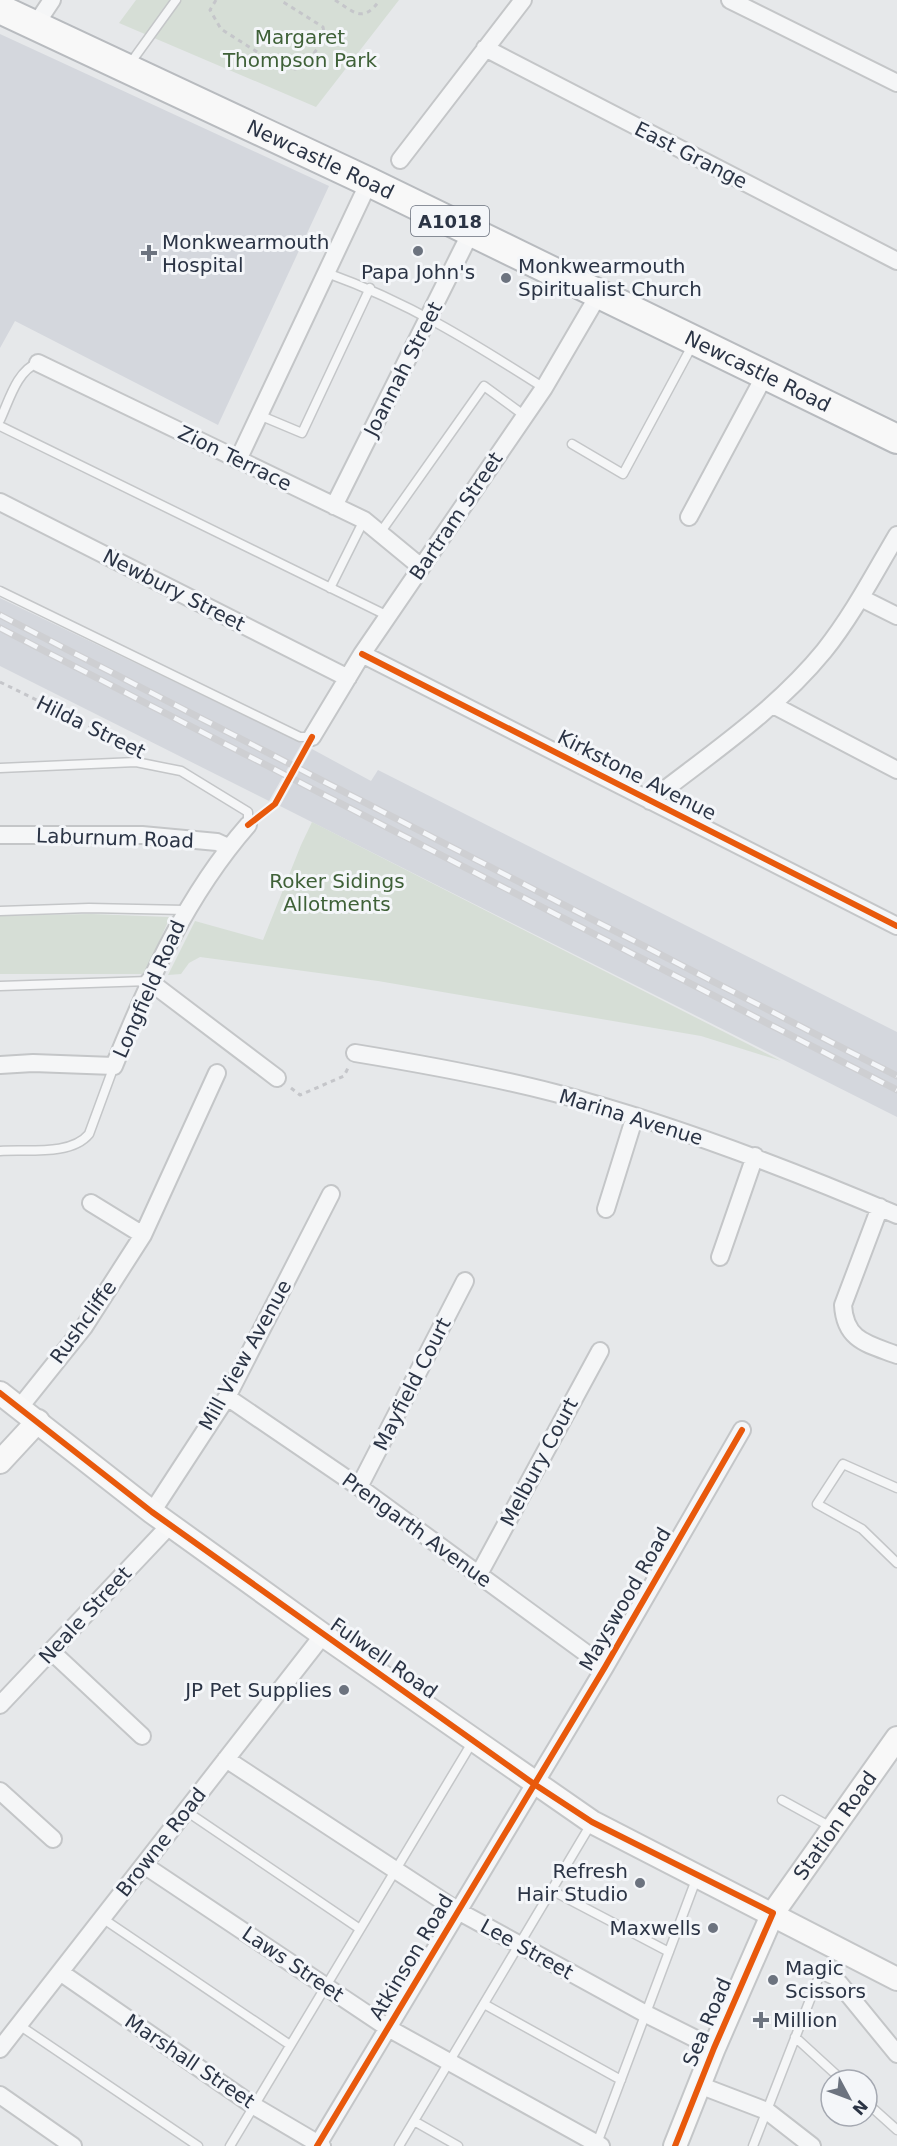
<svg xmlns="http://www.w3.org/2000/svg" width="897" height="2146" font-family="'DejaVu Sans',sans-serif">
<rect width="100%" height="100%" fill="#e6e8ea"/>
<path fill="#d4d7dd" d="M0 34 329 186 218 425 15 321 0 348Z
M0 598 302 743 269 801 0 666Z
M312 749 371 781 378 770 897 1032V1117L280 806Z"/>
<path fill="#d6ded6" d="M136 0H399L316 107 119 23Z
M312 822 781 1061 701 1036 378 981 200 957 189 963 181 974 168 975 195 921 263 940 301 845Z
M91 914 170 917 145 974H0V916Z"/>
<g fill="none" stroke-linecap="round" stroke-linejoin="round">
<defs>
<path id="lane" d="M129 65 176 0
M327 273C408 302 472 342 544 388
M259 415 302 433 370 288
M0 420C9 401 17 370 38 363
M0 426 388 616
M572 444 623 474 693 344
M380 533 484 386 525 416
M330 588 364 520
M0 591 300 737H312
M0 768 136 762 181 771 248 812V825
M0 911 89 908 185 910
M0 986 149 981
M0 1151C27 1149 71 1156 89 1134L114 1066
M897 1488 843 1464 817 1504 862 1529 897 1563
M782 1800 831 1827
M186 1811 360 1929
M551 1890 669 1952
M102 1918 290 2045
M484 2004 621 2080
M19 2025 198 2146
M795 2037 842 2080
M867 2103 897 2130
M414 2121 458 2146
M230 2146 473 1741
M399 2146 591 1824
M596 2146 697 1877
M753 2146 820 1974 839 1983"/>
<path id="street" d="M730 0 897 83
M36 24 52 0
M485 48 897 261
M400 160 523 0
M38 363 364 520 421 567
M238 460 369 182
M0 502 348 678
M334 506 471 232
M689 517 765 375
M861 598 897 616
M362 654 897 926
M773 705 897 770
M312 737 362 654 544 388 599 294
M650 801C710 754 775 711 824 651 852 616 874 574 897 535
M0 835H142L217 842 228 847
M149 981 277 1078
M355 1053C422 1064 489 1076 555 1093 672 1124 785 1167 897 1215
M0 1065 33 1063 114 1066C149 980 186 896 248 825
M91 1203 143 1235
M880 1207 843 1305C845 1341 868 1344 897 1355
M606 1209 635 1116
M720 1257 755 1156
M227 1397 359 1487 605 1667
M20 1407 84 1327 143 1235 217 1073
M359 1487 465 1281
M152 1512 227 1397 331 1194
M479 1574 600 1351
M51 1651 142 1736
M0 1705 170 1525
M226 1759 458 1911 646 2014 714 2048
M0 1791 53 1839
M144 1865 388 2028 601 2146
M60 1972 254 2106 322 2146
M839 1983 897 2054
M0 2049 323 1635
M699 2085 767 2111 812 2146
M0 2095 73 2146
M317 2146 605 1667 742 1430"/>
<g id="secondary">
<path d="M0 1393 152 1512 323 1635 592 1822 897 1979"/>
<path d="M0 1462 38 1421"/>
<path id="s1" d="M675 2146 714 2048 773 1913 897 1738"/>
</g>
<g id="highway">
<path id="s2" d="M0 9 369 182 897 439"/>
</g>
</defs>
<use href="#lane" stroke="#c4c6c8" stroke-width="11"/>
<use href="#street" stroke="#c4c6c8" stroke-width="20"/>
<use href="#secondary" stroke="#c4c6c8" stroke-width="26"/>
<use href="#highway" stroke="#b8bbbf" stroke-width="32"/>
<path stroke="#c5c6ca" stroke-width="3" stroke-dasharray="4.5 4.5" stroke-linecap="butt" d="M216 0 210 10 221 29 276 64 295 69 304 66 321 44 325 37 323 27 280 0
M335 0C355 13 363 23 380 0
M0 682 134 748
M291 1088 300 1095 344 1076 348 1068"/>
<use href="#lane" stroke="#f5f6f7" stroke-width="8"/>
<use href="#street" stroke="#f5f6f7" stroke-width="16"/>
<use href="#secondary" stroke="#f8f8f8" stroke-width="22"/>
<use href="#highway" stroke="#f8f8f8" stroke-width="28"/>
<defs>
<path id="rail" d="M0 615 897 1076
M0 628 897 1090"/>
</defs>
<use href="#rail" stroke="#cecfd2" stroke-width="7"/>
<use href="#rail" stroke="#f4f6f9" stroke-width="4.5" stroke-dasharray="14" stroke-linecap="butt"/>
<defs>
<path id="cycleway" d="M362 654 897 926
M248 825 275 804 312 737
M0 1393 152 1512 534 1784 592 1822 773 1913 714 2048 675 2146
M317 2146 605 1667 742 1430"/>
</defs>
<use href="#cycleway" stroke="#f4f6f9" stroke-width="10"/>
<use href="#cycleway" stroke="#e8590c" stroke-width="6"/>
</g>
<g fill="#6c737f" stroke="#f4f6f9" stroke-width="2">
<circle cx="418" cy="251" r="6"/>
<path d="M146 244h6v6h6v6h-6v6h-6v-6h-6v-6h6z"/>
<circle cx="506" cy="278" r="6"/>
<circle cx="344" cy="1690" r="6"/>
<circle cx="640" cy="1883" r="6"/>
<circle cx="713" cy="1928" r="6"/>
<circle cx="773" cy="1980" r="6"/>
<path d="M758 2011h6v6h6v6h-6v6h-6v-6h-6v-6h6z"/>
</g>
<g text-anchor="middle" dominant-baseline="central" stroke-width="6" stroke-linejoin="round" paint-order="stroke">
<rect fill="#f4f6f9" stroke="#676e7b" stroke-width="1.5" x="411" y="206" width="78" height="30" rx="4.5"/>
<g font-size="18" font-weight="bold" fill="#2b3445">
<text x="450" y="221">A1018</text>
</g>
<g font-size="20" fill="#3f6138" stroke="#f4f6f9">
<text x="300" y="37">Margaret<tspan x="300" dy="23">Thompson Park</tspan></text>
<text x="337" y="881">Roker Sidings<tspan x="337" dy="23">Allotments</tspan></text>
</g>
<g font-size="20" fill="#2b3445" stroke="#f4f6f9">
<text transform="translate(691 155) rotate(27)">East Grange</text>
<text stroke="none"><textPath href="#s2" startOffset="354">Newcastle Road</textPath></text>
<text transform="translate(403 369) rotate(-63)">Joannah Street</text>
<text stroke="none"><textPath href="#s2" startOffset="840">Newcastle Road</textPath></text>
<text transform="translate(235 458) rotate(26)">Zion Terrace</text>
<text transform="translate(456 516) rotate(-56)">Bartram Street</text>
<text transform="translate(174 590) rotate(27)">Newbury Street</text>
<text transform="translate(91 727) rotate(26)">Hilda Street</text>
<text transform="translate(637 775) rotate(27)">Kirkstone Avenue</text>
<text transform="translate(115 838) rotate(2)">Laburnum Road</text>
<text transform="translate(149 989) rotate(-66)">Longfield Road</text>
<text transform="translate(631 1117) rotate(17)">Marina Avenue</text>
<text transform="translate(83 1322) rotate(-54)">Rushcliffe</text>
<text transform="translate(245 1355) rotate(-61)">Mill View Avenue</text>
<text transform="translate(412 1384) rotate(-63)">Mayfield Court</text>
<text transform="translate(539 1462) rotate(-62)">Melbury Court</text>
<text transform="translate(417 1530) rotate(36)">Prengarth Avenue</text>
<text transform="translate(625 1599) rotate(-60)">Mayswood Road</text>
<text transform="translate(85 1615) rotate(-47)">Neale Street</text>
<text transform="translate(384 1658) rotate(35)">Fulwell Road</text>
<text stroke="none"><textPath href="#s1" startOffset="360">Station Road</textPath></text>
<text transform="translate(161 1842) rotate(-52)">Browne Road</text>
<text transform="translate(527 1949) rotate(29)">Lee Street</text>
<text transform="translate(411 1957) rotate(-59)">Atkinson Road</text>
<text transform="translate(293 1964) rotate(34)">Laws Street</text>
<text transform="translate(707 2022) rotate(-67)">Sea Road</text>
<text transform="translate(190 2061) rotate(34)">Marshall Street</text>
</g>
<g font-size="20" fill="#2b3445" stroke="#f4f6f9" text-anchor="start">
<text x="162" y="242">Monkwearmouth<tspan x="162" dy="23">Hospital</tspan></text>
<text x="518" y="266">Monkwearmouth<tspan x="518" dy="23">Spiritualist Church</tspan></text>
<text x="418" y="272" text-anchor="middle">Papa John's</text>
<text x="332" y="1690" text-anchor="end">JP Pet Supplies</text>
<text x="628" y="1871" text-anchor="end">Refresh<tspan x="628" dy="23">Hair Studio</tspan></text>
<text x="701" y="1928" text-anchor="end">Maxwells</text>
<text x="785" y="1968">Magic<tspan x="785" dy="23">Scissors</tspan></text>
<text x="773" y="2020">Million</text>
</g>
</g>
<g transform="translate(849 2098) rotate(131)"><circle r="28" fill="#f4f6f9" stroke="#a4a8b1" stroke-width="1.5"/>
<path d="M0-4.5L10 22L0 15L-10 22Z" fill="#6c737f"/>
<text y="-9" font-size="16" font-weight="bold" text-anchor="middle" fill="#2b3445">N</text>
</g>
</svg>
